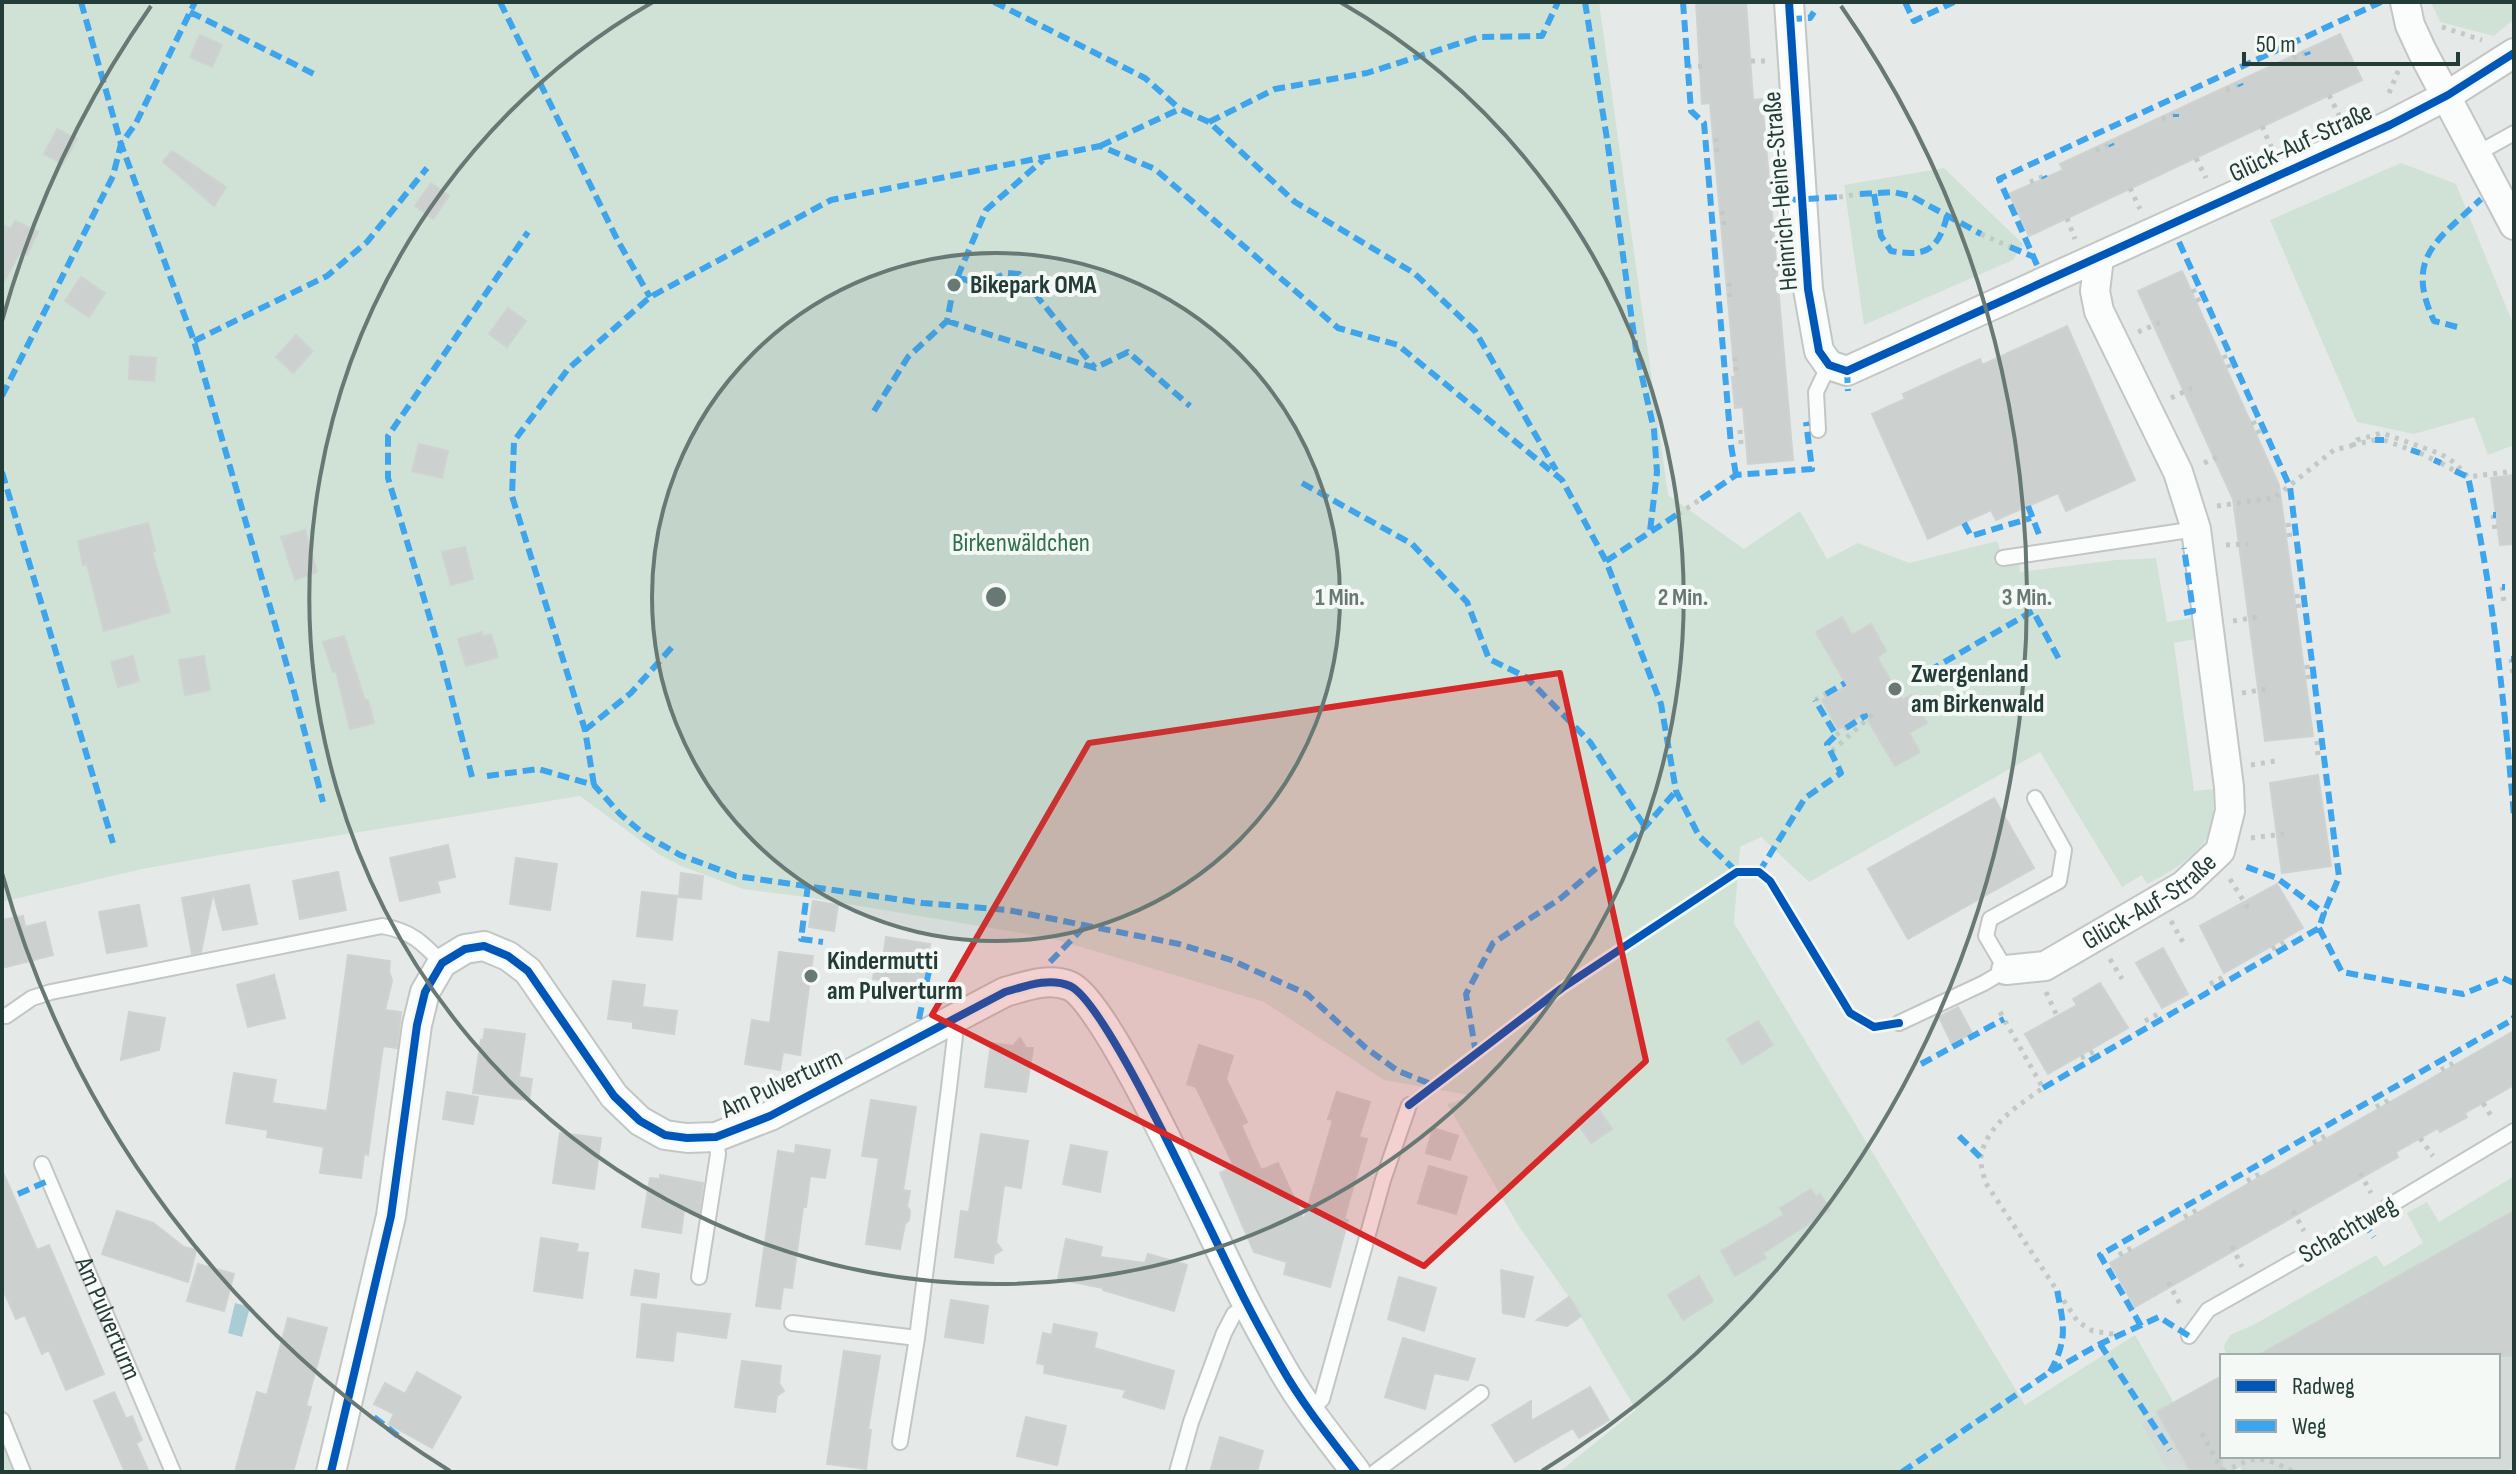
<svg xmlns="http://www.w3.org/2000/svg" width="2516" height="1474" font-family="'Sofia Sans Condensed',sans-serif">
<rect width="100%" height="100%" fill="#e5eae8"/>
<path fill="#d3dbd8" d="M2514 1211V1468L2502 1472H2243L2240 1467 2231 1472H2168L2140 1423 2222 1376V1456H2498V1356H2257Z"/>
<path fill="#d0e2d6" d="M2 2H1599L1668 495 1744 549 1800 511 1827 559 1858 543 1909 563 1997 541 2005 565 2019 561 2020 572 2116 560 2156 558 2167 622 2192 618 2195 639 2174 643 2194 791 2213 789C2213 802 2215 821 2210 833 2199 855 2168 874 2147 884L2142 875 2122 887 2040 752 1809 882 1761 837 1740 847 1734 923 2025 1405 2135 1335 2174 1403 2140 1423 2168 1472H1629L1624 1470 1616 1472H1559L1636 1410 1569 1297 1518 1225 1447 1104 1474 1096 1384 1080 1264 1002 1051 938 806 897 743 889 681 866 660 855 580 796 243 851 142 869 2 902Z
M2431 2H2514V19L2494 36 2440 22Z
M2401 163 2456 184 2514 326V445L2488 455 2474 417 2414 434 2357 422 2270 220Z
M1944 168 2023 244 2013 260 1864 325 1844 185Z
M2514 1176V1211L2257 1356H2226L2224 1346 2230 1335 2255 1324 2376 1255 2384 1267 2423 1243 2407 1213 2427 1202 2439 1222Z
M2 1405 28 1462 32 1472H2Z"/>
<path fill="#aacdd5" d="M235 1303 250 1307 242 1337 228 1333Z"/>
<path fill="#ccd1cf" stroke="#ced3d1" stroke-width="2" d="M1696 2H1746L1753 100 1762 99 1793 460 1748 464 1743 407 1735 408 1732 377H1735L1710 103 1702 104Z
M2340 34 2362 80 2029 236 2009 194 2063 170 2060 164Z
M200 35 222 45 212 67 190 57Z
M57 129 77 139 63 164 44 154Z
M172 151 226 187 214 206 163 162Z
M431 183 449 196 433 219 415 206Z
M15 221 38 232 27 255 20 252 2 285V225L11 229Z
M2182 271 2279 485 2313 736 2265 741 2233 499 2138 291Z
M81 277 105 293 89 317 65 301Z
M508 308 526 321 507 347 489 334Z
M2067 326 2135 480 2066 511 2058 493 1996 520 1991 510 1928 539 1872 414 1905 399 1903 394 1962 367 1980 359 1982 365Z
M296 335 313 351 293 373 276 357Z
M130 356 156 358 154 381 129 379Z
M419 444 448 451 442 478 412 471Z
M2514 475V544L2500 545 2491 478Z
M148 523 155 551 152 552 170 612 104 631 87 564 83 565 78 541Z
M305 530 317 572 295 580 281 537Z
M465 547 473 579 451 585 442 552Z
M1842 617 1852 635 1871 624 1886 651 1877 657 1902 700 1911 695 1927 723 1909 733 1920 752 1895 766 1864 714 1838 729 1822 700 1847 686 1816 632Z
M482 632V637L491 634 498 657 466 666 458 639Z
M344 636 365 700H368L374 723 350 729 336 671 333 672 323 642Z
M133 656 139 681 118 687 111 662Z
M204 656 210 690 185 695 179 660Z
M2318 775 2331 866 2282 873 2270 783Z
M1994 798 2034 868 1908 939 1868 869Z
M448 845 455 877 437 881 440 892 400 901 390 858Z
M516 858 557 864 550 910 510 904Z
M338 872 346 910 300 919 293 881Z
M681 873 703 876 701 899 679 897Z
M2277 884 2303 928 2224 973 2200 926Z
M249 885 257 924 223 930 213 892Z
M213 892 201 952 192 954 182 898Z
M642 892 677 896 672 940 637 936Z
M813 901 838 905 834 931 809 927Z
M139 905 147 946 107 953 99 912Z
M23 916 25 927 45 922 53 955 2 968V920Z
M886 937 930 944 923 987 873 979 876 957 883 958Z
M2163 948 2188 994 2162 1008 2136 963Z
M779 952 813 956 800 1055 783 1052 780 1070 745 1064 752 1020 770 1023Z
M348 955 390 961 389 971 392 981 385 1010 401 1012 397 1048 383 1046 368 1155 364 1154 361 1178 320 1173 324 1147 267 1137 268 1130 226 1123 234 1073 276 1080 272 1103 327 1111Z
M274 975 285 1018 248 1027 237 985Z
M613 981 645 985 642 1007 677 1011 674 1034 633 1028V1022L608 1019Z
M2100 983 2128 1028 2048 1074 2025 1034 2077 1005 2073 999Z
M1958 1007 1972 1033 1952 1044 1939 1017Z
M129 1012 165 1018 159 1050 121 1060Z
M1758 1021 1773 1045 1742 1064 1727 1039Z
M485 1029 525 1034 519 1077 532 1079 529 1100 473 1093 481 1040H483Z
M2514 1031V1085L2465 1113 2467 1117 2453 1125 2440 1132 2438 1128 2396 1152 2398 1157 2135 1307 2110 1263Z
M1020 1038 1026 1048H1033L1026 1092 985 1087 991 1043 1013 1046Z
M1199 1045 1233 1056 1226 1079 1247 1122 1241 1125 1261 1170 1278 1163 1304 1220 1333 1120 1328 1119 1337 1092 1370 1102 1359 1137 1367 1139 1344 1219 1348 1220 1330 1287 1284 1274 1287 1262 1254 1252 1220 1173 1234 1166 1196 1087 1187 1084Z
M447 1092 478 1097 473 1124 443 1119Z
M871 1100 916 1107 903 1190 910 1191 907 1206 910 1211 909 1220 905 1224 900 1249 866 1244 879 1158 862 1156Z
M1597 1106 1612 1129 1591 1143 1576 1120Z
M1433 1128 1458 1136 1450 1160 1426 1153Z
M560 1133 601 1138 594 1189 553 1183Z
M981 1134 1028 1141 1021 1188 1004 1185 996 1242 1002 1250 994 1255 993 1263 955 1257 961 1211 969 1212Z
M796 1145 830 1150 825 1178 810 1176 806 1207H803L792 1288 783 1287 780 1309 756 1306 778 1151 795 1154Z
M1071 1145 1107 1152 1100 1192 1063 1184Z
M1429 1166 1467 1177 1456 1214 1418 1203Z
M2 1170 37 1250 49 1245 104 1374 66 1390 49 1350 42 1354 25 1315 16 1319 2 1287Z
M660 1175 703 1183 699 1213 684 1210 681 1233 642 1227 650 1178 660 1179Z
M1811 1189 1816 1197 1820 1194 1830 1210 1763 1253 1766 1258 1735 1276 1721 1251 1784 1215 1780 1208Z
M117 1211 153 1223 184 1247 196 1250 188 1282 102 1254Z
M2514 1211V1356H2257L2393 1279Z
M541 1238 578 1244 576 1252 588 1253 582 1298 534 1291Z
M1066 1239 1102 1247 1100 1257 1145 1263 1148 1254 1187 1265 1174 1311 1103 1290V1288L1058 1279Z
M198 1264 234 1274 224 1311 187 1301Z
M635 1270 659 1274 656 1298 631 1295Z
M1501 1270 1533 1277 1524 1317 1503 1313Z
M1699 1276 1713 1301 1683 1320 1668 1295Z
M1399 1277 1436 1288 1424 1331 1388 1319Z
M1569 1297 1581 1316 1567 1326 1537 1320Z
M951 1300 988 1306 983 1343 945 1337Z
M642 1304 730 1314 726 1338 676 1331 673 1361 637 1357Z
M288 1318 327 1328 306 1406 311 1407 293 1472H235L257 1392 267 1395Z
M1054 1324 1097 1333 1094 1348 1174 1371 1164 1409 1123 1397 1126 1390 1044 1373 1045 1365 1037 1363 1043 1333 1052 1335Z
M1403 1338 1475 1359 1468 1380 1434 1373 1425 1409 1385 1397Z
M844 1351 880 1356 868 1430H871L866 1469 827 1464Z
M742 1361 781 1366 779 1383 784 1391 777 1396 775 1412 735 1407Z
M417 1372 461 1397 432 1448 389 1424 394 1414 374 1404 385 1383 405 1394Z
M2222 1376V1472H2191L2157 1412Z
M1590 1387 1609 1420 1579 1438 1573 1428 1515 1462 1492 1425 1531 1401V1421Z
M114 1392 126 1419 132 1416 142 1440 136 1443 149 1472H125L94 1401Z
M1026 1417 1066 1426 1057 1465 1017 1456Z
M1220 1437 1263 1451 1257 1472H1210Z"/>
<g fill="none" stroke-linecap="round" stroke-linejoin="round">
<defs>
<g id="lane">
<path d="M2478 153 2514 133"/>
<path d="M1818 430 1816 392 1829 365"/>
<path d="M2003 558 2196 529"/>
<path d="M6 1016 32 998 51 992 382 926C411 931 422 942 442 963"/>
<path d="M1899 1023 1984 983 2006 970 1986 936 1990 919 2059 881 2064 850 2035 798"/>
<path id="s1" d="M42 1164 173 1472"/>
<path d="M699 1277 718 1154 716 1137"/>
<path d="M792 1323 917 1338"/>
<path d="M2189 1336 2208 1310 2349 1230 2514 1131"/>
<path d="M1309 1411 1322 1399 1383 1180 1409 1105"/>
<path d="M2 1420 23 1472"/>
<path d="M900 1442 917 1338 949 1088 955 1036 947 1024"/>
<path d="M1177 1472 1191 1422 1224 1333 1234 1314 1247 1305"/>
<path d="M1375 1472 1481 1393"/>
</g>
<g id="street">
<path d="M1789 2 1808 289 1819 351 1829 365 1847 371 2390 125 2448 95 2514 53"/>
<path d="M2405 2 2410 25 2422 51 2514 225"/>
<path id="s2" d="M2006 970 2045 966 2184 885 2220 851 2230 811 2229 787 2196 529 2178 472 2099 311 2095 291 2099 258"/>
<path d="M331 1472 391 1216 417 1025 425 992 442 963 465 949 484 946 508 956 528 971 614 1096 640 1121 665 1135 687 1138 716 1137 770 1116 1005 992C1026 986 1049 977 1070 986 1108 1003 1211 1233 1236 1282 1250 1311 1266 1340 1282 1368 1303 1405 1330 1438 1356 1472"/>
</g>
</defs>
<use href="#lane" stroke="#c2c7c5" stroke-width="18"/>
<use href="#street" stroke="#c2c7c5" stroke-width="32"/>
<path stroke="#c2cac7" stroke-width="5" stroke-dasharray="4 6" stroke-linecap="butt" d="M2442 27 2482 40
M2293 58 2307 52
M1751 61H1767
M1688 67 1706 66
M2226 90 2240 84
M2389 93 2399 69
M2329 95 2341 119
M2162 119 2176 114
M2262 126 2273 151
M2096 151 2111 144
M1717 152 1716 138H1722
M2196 158 2206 178
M2030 182 2044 176
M2130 188 2140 209
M1839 197 1860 194
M2067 218 2075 239
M1724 225 1722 211H1727
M1981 234 2010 247
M2193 289 2200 303
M1730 297 1729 283H1734
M2138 332 2161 322
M2224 355 2230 369
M1736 371 1735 357H1740
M2171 398 2192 388
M2253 421 2260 435
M2384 440 2411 450
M1741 444 1740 430H1745
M2352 445 2375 440
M2420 453 2434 460
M2204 463 2222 455
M2441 463 2455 471
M2217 506 2274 498 2334 450 2351 446 2357 440 2382 433 2441 454 2455 463 2468 477 2514 471
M1678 514 1701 499
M2493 515 2495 530
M2288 523 2290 539
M2226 545 2248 544
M2502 587 2504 602
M2297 594 2299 610
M2233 621 2257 617
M2511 659 2513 674
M2307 665 2309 681
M2242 693 2266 689
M1815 700 1826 694
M1836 735 1846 728
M2317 741 2318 756
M1832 751 1874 713
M2251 765 2275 761
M2251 838 2284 834
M2230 879 2248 908
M2171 921 2184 944
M2272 949 2285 942
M2110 959 2122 979
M2210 984 2223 977
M2046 992 2057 1016
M2000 1012 2043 1088C2019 1105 1986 1125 1981 1157 1980 1165 1984 1175 1985 1182L2078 1322 2093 1331 2119 1335
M2145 1021 2158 1014
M2081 1058 2095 1051
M2441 1070 2455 1062
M2483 1103 2493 1119
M2376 1107 2389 1100
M2420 1138 2433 1156
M2313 1143 2327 1135
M2360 1173 2371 1193
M2247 1181 2261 1173
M2293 1211 2304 1231
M2184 1217 2197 1210
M2232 1246 2242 1267
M2119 1255 2133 1247
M2168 1282 2180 1304
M2202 1433 2223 1472
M2223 1472C2257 1455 2260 1455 2294 1472"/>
<use href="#lane" stroke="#fbfcfc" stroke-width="14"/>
<use href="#street" stroke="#fbfcfc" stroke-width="28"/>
<path stroke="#3ea4ec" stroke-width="6" stroke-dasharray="12 6" stroke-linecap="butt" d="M81 2 121 144 194 341 291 680 323 802
M500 2 618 241 650 297
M994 2 1145 78 1180 109
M1585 2 1607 139 1636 350 1654 430 1657 472 1650 531
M1683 2 1691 111 1704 123 1731 445 1736 475
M1905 2 1914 21 1954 2
M190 12 316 75
M1790 19 1810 18 1814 12
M2307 52 2308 55
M2240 84 2241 86
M2176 114V117
M1209 122 1275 89 1367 73 1479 37 1542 36 1558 2
M2111 144 2112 146
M1100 146 1180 109 1209 122 1295 202 1414 273 1475 331 1556 470
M2044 176 2045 178
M1860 194 1893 192 1911 196 1981 234
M1874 194 1881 236 1891 251C1925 257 1938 251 1947 216
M1789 200 1839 197
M2179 242 2290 487 2339 877 2324 913
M2010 247 2034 257
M2037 265 1999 179 2381 2
M958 277 980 285 1007 273 1019 274 1095 368
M947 321 1095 368 1128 352 1190 406
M2457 327 2434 321C2404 257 2438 240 2481 199
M194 341 327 276 367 242 427 168
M1847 371 1848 391
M2 396 113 176 121 144 136 123 195 2
M874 411 908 357 947 321 954 285 986 210 1043 160
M2375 440H2384
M2411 450 2420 453
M2434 460 2441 463
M2455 471 2468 477C2493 589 2504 702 2514 816
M2 472 113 843
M1302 483 1412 544 1467 602 1489 659 1526 677 1590 742 1645 827
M1701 499 1736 475 1812 469 1806 422
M2028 506 2040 537
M2493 515H2496
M1964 523 1971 536 2031 518
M1606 561 1678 514
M2502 587H2505
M2184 613 2193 611 2184 548
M2511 659H2514
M1913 680 2033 611 2060 661
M1826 694 1845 683
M1846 728 1865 716 1864 714
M585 730 631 693 673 646
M487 776 538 769 594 785 620 814 645 835 680 855 736 876 923 903 1008 910 1179 944 1231 960 1307 994 1366 1048 1398 1071 1436 1086
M472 777 440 652 388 478V436L528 232
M594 785 585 730 512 496 514 441 568 369 650 297 831 200 1100 146 1155 169 1338 328 1398 345 1562 480 1606 561 1661 704 1676 791 1699 836 1737 872
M1759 872 1805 798 1841 773 1827 744 1836 735 1815 700
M808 885 801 939 823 942
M2319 928 2342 972 2463 994 2503 978 2514 983
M1050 962 1086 925
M919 1019 929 971
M1476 1054 1466 994 1493 943 1561 898 1645 827 1676 791
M1921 1064 2004 1019
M2043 1088 2319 928 2324 913 2277 878 2241 865
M1959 1136 1981 1158
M18 1194 48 1181
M2363 1222 2374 1237
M2141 1326 2100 1255 2512 1020 2514 1017
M2100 1344 2170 1450
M2050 1372C2068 1339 2064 1326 2057 1290
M374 1417 402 1439
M1902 1472 2050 1372 2100 1344 2159 1317 2189 1336"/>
<defs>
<path id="cycleway" d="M1789 2 1808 289 1819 351 1829 365 1847 371 2390 125 2448 95 2514 53
M1409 1105 1562 988 1737 872H1759L1770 881 1850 1013 1874 1027 1899 1023
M331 1472 391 1216 417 1025 425 992 442 963 465 949 484 946 508 956 528 971 614 1096 640 1121 665 1135 687 1138 716 1137 770 1116 1005 992C1026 986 1049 977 1070 986 1108 1003 1211 1233 1236 1282 1250 1311 1266 1340 1282 1368 1303 1405 1330 1438 1356 1472"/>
</defs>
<use href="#cycleway" stroke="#f4f9f6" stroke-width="13"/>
<use href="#cycleway" stroke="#0057b8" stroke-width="8"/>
</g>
<path fill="#d62828" fill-opacity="0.2" stroke="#d62828" stroke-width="6" stroke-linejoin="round" d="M1560 673 1646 1061 1424 1266 932 1015 1089 743Z"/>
<circle cx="996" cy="597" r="344" fill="#687975" fill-opacity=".12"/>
<g fill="none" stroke="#687975" stroke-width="4">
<circle cx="996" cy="597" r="344"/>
<path d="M1340 2A687 687 0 1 1 653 2"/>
<path d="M450 1471A1031 1031 0 0 1 2 873M2 321A1031 1031 0 0 1 151 6M1841 6A1031 1031 0 0 1 1542 1471"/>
</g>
<g fill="#687975" stroke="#f4f9f6" stroke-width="3">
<circle cx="954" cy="285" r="8"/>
<circle cx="1895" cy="689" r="8"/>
<circle cx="811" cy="976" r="8"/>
</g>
<g text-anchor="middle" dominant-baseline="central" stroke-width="8" stroke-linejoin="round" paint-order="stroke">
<g font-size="26" fill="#243c37" stroke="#f4f9f6">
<text transform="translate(2301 143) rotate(-25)">Glück-Auf-Straße</text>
<text transform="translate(1781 191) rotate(-95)">Heinrich-Heine-Straße</text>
<text stroke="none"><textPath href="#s2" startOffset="162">Glück-Auf-Straße</textPath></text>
<text transform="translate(782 1084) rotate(-25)">Am Pulverturm</text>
<text transform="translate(2348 1230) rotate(-30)">Schachtweg</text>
<text stroke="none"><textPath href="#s1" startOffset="168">Am Pulverturm</textPath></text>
</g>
<g font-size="26" font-weight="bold" fill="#243c37" stroke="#f4f9f6" text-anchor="start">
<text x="970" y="285">Bikepark OMA</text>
<text x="1911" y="674">Zwergenland<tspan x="1911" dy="30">am Birkenwald</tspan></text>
<text x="827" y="961">Kindermutti<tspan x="827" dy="30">am Pulverturm</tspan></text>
</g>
<g font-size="26" fill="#31704c" stroke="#f4f9f6">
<text x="1021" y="543">Birkenwäldchen</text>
</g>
</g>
<circle cx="996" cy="597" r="12" fill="#687975" stroke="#f4f9f6" stroke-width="4"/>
<g font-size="24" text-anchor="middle" font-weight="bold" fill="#687975" stroke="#f4f9f6" stroke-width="8" stroke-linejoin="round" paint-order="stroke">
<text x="1340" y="605">1 Min.</text>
<text x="1683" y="605">2 Min.</text>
<text x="2027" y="605">3 Min.</text>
</g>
<rect width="2516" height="1474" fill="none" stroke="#243c37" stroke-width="8"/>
<rect x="2220" y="1354" width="280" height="104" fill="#f4f9f6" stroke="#a1adaa" stroke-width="2"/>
<rect x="2236" y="1380" width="40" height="12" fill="#0057b8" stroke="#a1adaa" stroke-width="2"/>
<text x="2292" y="1394" font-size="24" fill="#243c37">Radweg</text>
<rect x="2236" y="1420" width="40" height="12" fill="#3ea4ec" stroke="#a1adaa" stroke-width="2"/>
<text x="2292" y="1434" font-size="24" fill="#243c37">Weg</text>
<path d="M2244 52v12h214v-12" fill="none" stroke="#243c37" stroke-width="4"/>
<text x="2256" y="52" font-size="24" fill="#243c37" stroke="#f4f9f6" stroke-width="6" paint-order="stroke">50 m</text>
</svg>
